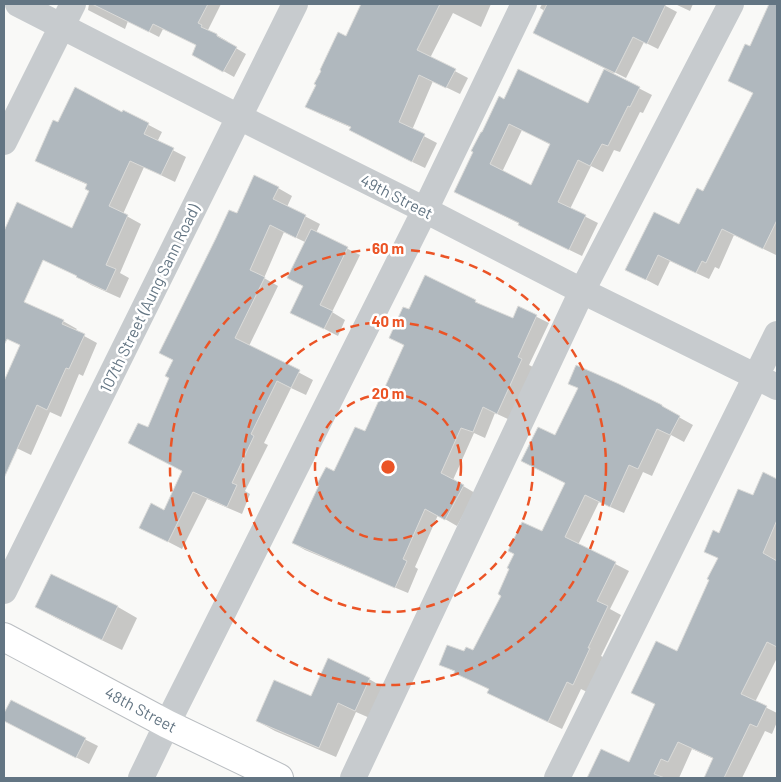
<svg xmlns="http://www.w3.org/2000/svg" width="781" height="782" font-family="Barlow,sans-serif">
<rect width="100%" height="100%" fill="#f9f9f7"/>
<path fill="#0003" fill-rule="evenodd" d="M89 4H221L208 30 227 41V43L246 54 234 77 193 54 197 45 163 29 159 37 128 21 125 29 88 10Z
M362 4H373L380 7 381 4H491L481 27 453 13 430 58 468 78 460 94 433 81 412 130 437 143 425 168 404 158 352 128 320 114 307 107 346 37Z
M542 4H662L677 12 658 49 644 42 626 78 614 72 613 75 652 95 643 113 640 112 620 152 614 150 603 172 591 166 570 209 598 223 582 256 532 232 520 224 468 198 505 101 588 105 606 69 534 33 545 11 540 8ZM522 130 551 145 531 186 502 172Z
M675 4H693L690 11Z
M769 8 777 12V253L776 255 734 235 719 269 715 267 709 279 670 261 658 286 639 276 680 226 703 193 754 93 750 47Z
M124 112 162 132 157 142 186 157 175 182 144 167 123 214 141 224 120 273 129 278 120 298 91 285 78 277 45 249 4 333V251L8 243 4 241V234L18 204 72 229 90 190 88 185 50 168 36 160 58 124 123 114Z
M278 188 292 196 287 207 320 224 316 233 360 255 332 312 345 320 338 336 292 312 304 286 305 242 284 232 264 278 278 286 249 346 313 380 306 395 291 388 264 443 268 445 245 491 250 494 242 514 207 499 182 549 155 535 183 471 130 443 148 429 237 215Z
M426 277 488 308 513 320 519 308 549 323 529 365 533 367 510 420 495 413 485 438 474 433 453 480 475 493 457 526 438 515 415 567 418 569 408 593 305 550 293 543 335 473 366 433 405 346 391 338 410 311Z
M37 309 63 321 77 329 75 331 97 343 83 376 79 374 61 417 50 412 31 455 4 442V385Z
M675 415 693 425 684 442 671 435 652 476 643 472 624 513 599 502 578 545 629 571 610 609 621 615 601 656 603 657 587 692 581 689 562 729 502 700 490 690 440 664 465 653 474 652 543 533 566 483 523 461 556 437Z
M764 474 777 480V658L755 702 777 713V722L772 734 765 731 742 778H705L714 759 692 749 679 778H589L601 751 629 764 656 705 633 693 677 653 719 559 705 551 754 497Z
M52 576 118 607 137 618 122 650 56 618 37 607Z
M369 679 386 689 372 719 356 712 336 757 275 731 257 721 311 698Z
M11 702 98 746 89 764 4 720V716Z"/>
<path fill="#b0b8be" stroke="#dbdbd9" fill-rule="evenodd" d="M92 4H208L198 23 202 25 201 27 217 34V36L237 47 223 72 192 55 196 45 153 24 149 32Z
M361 4H440L417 50 456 69 446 88 419 75 399 122 425 134 412 162 349 130 351 127 305 107 316 85 314 84 321 71 320 70 338 32 346 36Z
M547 4H666L647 44 633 37 615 73 533 33Z
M769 4H777V220L763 249 722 229 706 263 702 261 696 273 658 255 646 280 625 270 654 212 679 224 697 188 703 191 753 93 728 81 745 44 750 46Z
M518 69 588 103 604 69 640 87 630 107 628 106 608 146 602 144 590 166 578 160 558 202 586 215 569 250 518 225 519 223 454 192 473 152 471 151 481 132H482L499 96 504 99ZM509 124 550 144 531 185 490 164Z
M75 87 122 112 123 110 149 123 144 134 174 148 161 175 130 161 109 206 128 215 106 265 116 269 106 291 76 277 77 276 43 260 24 302 64 320 62 324 85 334 69 369 66 368 47 410 37 405 4 478V381L20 345 7 339 4 345V231L17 202 72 228 89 191 85 189 87 184 35 161 53 120 58 122Z
M254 175 279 187 273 199 306 215 296 238 270 225 250 270 265 277 235 338 300 370 291 388 277 381 251 434 254 436 232 483 237 485 227 507 193 492 168 542 139 528 151 503 164 510 182 471 128 443 138 423 148 427 169 378 165 376 173 360 159 353 216 238 229 210 237 213Z
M311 229 348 247 320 305 333 311 324 329 290 313 303 286 287 278Z
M425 275 476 300 475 302 513 318 518 306 537 315 518 357 522 359 497 414 483 407 473 432 461 428 441 473 464 485 445 520 425 509 403 559 407 561 395 588 292 543 319 485 317 484 326 467 334 471 355 427 365 431 404 345 389 338 403 307 409 309Z
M576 365 619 384 635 392 662 405V406L680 416 670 435 657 429 638 469 629 465 610 507 585 495 565 537 616 562 597 601 608 606 588 648H590L573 685 567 682 548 722 487 693 489 689 454 673 455 671 439 665 447 645 464 651 466 647 473 650 501 596 498 594 509 569 507 568 514 554 508 551 522 522 542 531 565 483 521 461 538 427 555 435 578 388 568 384Z
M763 472 777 479V520L763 553 777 561V647L767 642 741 694 767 706 757 727 750 724 724 778H704L713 758 678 742 668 762 661 759 654 774 665 778H587L601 749 629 762 655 704 631 693 656 641 677 651 709 580 707 579 718 558 704 552 713 530 719 533 738 489 753 495Z
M51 574 118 606 102 640 35 607Z
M328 658 370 678 355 711 338 703 319 748 256 721 274 680 311 696Z
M11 700 86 738 76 758 4 721V713Z"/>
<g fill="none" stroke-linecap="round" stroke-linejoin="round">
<defs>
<path id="major" d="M4 637 167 724 279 778"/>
</defs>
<use href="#major" stroke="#babec2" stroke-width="30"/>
<path stroke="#c7cbce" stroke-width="26" d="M18 4 239 117 425 210 582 291 777 387
M4 142 73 4
M4 591 295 4
M141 778 167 724 425 210 524 4
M353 778 582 291 731 4
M557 778 777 334"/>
<use href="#major" stroke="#fff" stroke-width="28"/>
</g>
<g fill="none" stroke="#eb5426" stroke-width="2.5" stroke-dasharray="9 6">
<circle cx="388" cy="467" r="73"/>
<circle cx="388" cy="467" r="145"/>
<circle cx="388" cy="467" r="218"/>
</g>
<g text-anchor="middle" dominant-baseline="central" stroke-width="5" stroke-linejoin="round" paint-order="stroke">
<g font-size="16" fill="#637583" stroke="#fff">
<text transform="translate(397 196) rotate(27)">49th Street</text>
<text transform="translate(149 298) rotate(-64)">107th Street (Aung Sann Road)</text>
<text transform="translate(141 709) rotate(28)">48th Street</text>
</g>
</g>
<circle cx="388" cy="467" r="8" fill="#eb5426" stroke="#fff" stroke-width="2.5"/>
<g font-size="15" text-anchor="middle" font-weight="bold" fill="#eb5426" stroke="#fff" stroke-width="5" stroke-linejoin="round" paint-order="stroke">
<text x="388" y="254">60 m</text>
<text x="388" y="327">40 m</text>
<text x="388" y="399">20 m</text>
</g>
<rect width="781" height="782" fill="none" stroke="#637583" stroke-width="10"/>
</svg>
